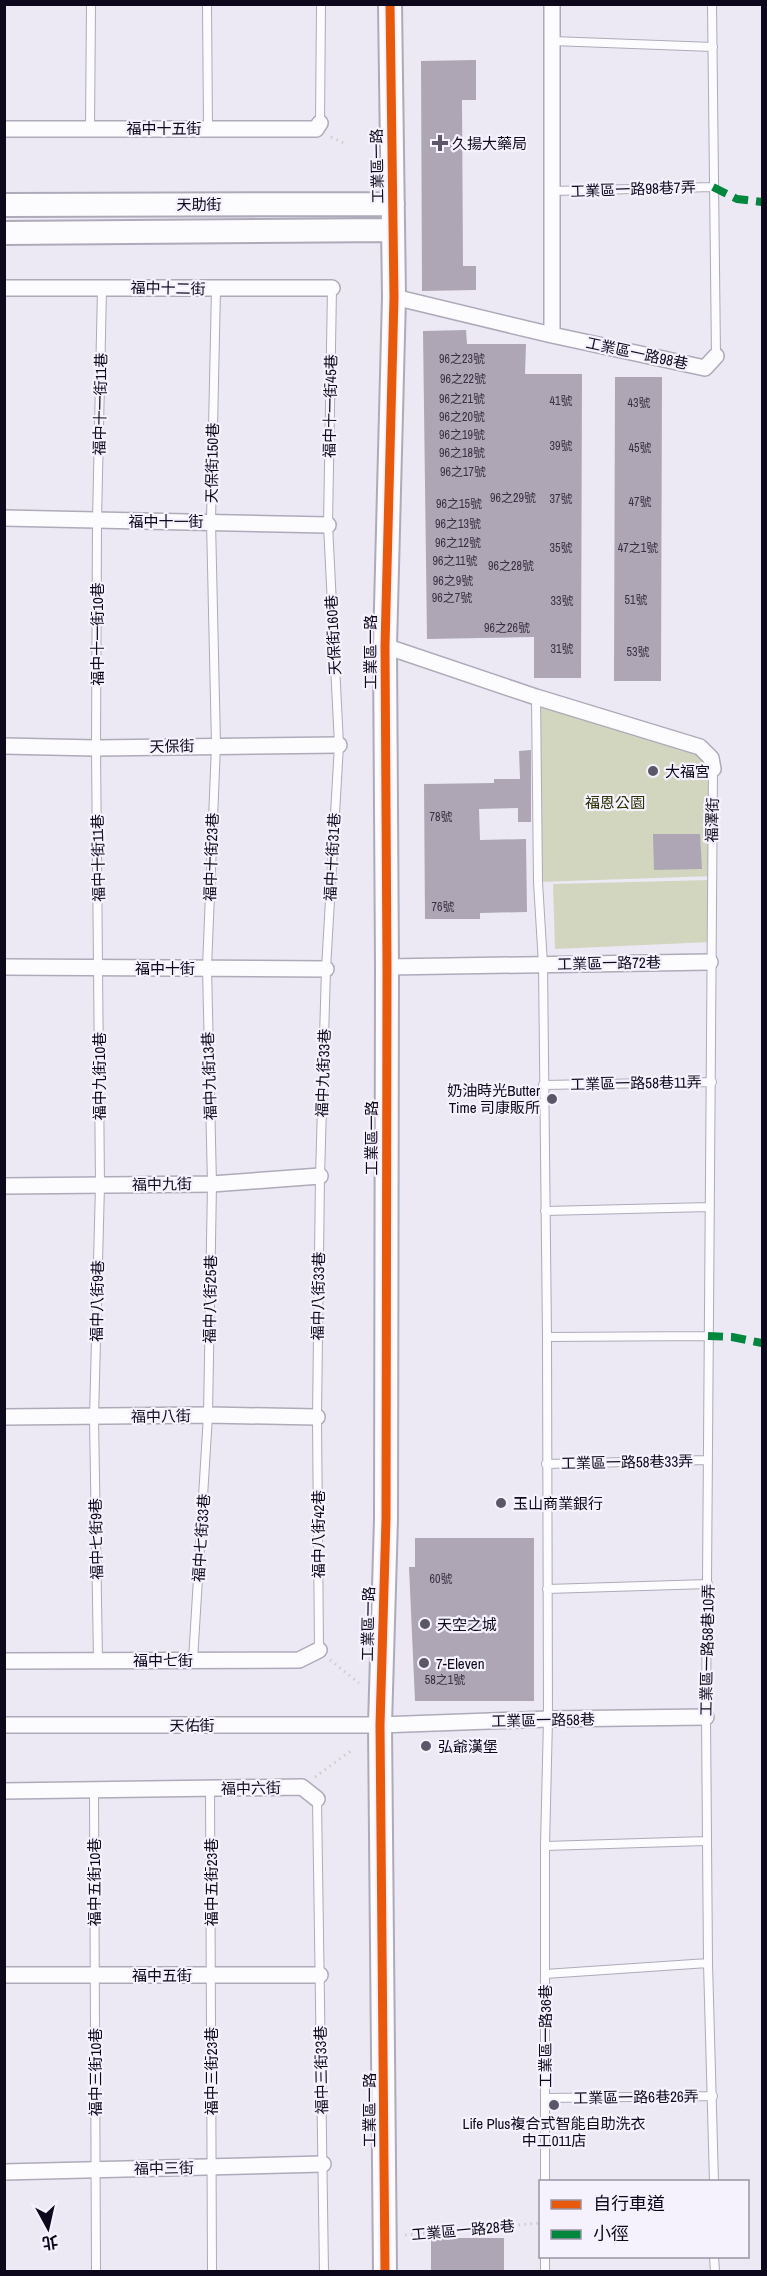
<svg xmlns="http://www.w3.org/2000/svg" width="767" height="2276" font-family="'Archivo Narrow','Noto Sans TC',sans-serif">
<rect width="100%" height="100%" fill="#ece9f5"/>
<path fill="#d3d6bf" d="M536 697 711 758 715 876 538 882Z
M710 880 711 942 555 949 553 884Z"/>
<path fill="#aea6b5" d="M476 60V100H462L463 266H476V290L422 291 421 61Z
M466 330 467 344H526L525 374H582L581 678H534V637L427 639 423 331Z
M615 377H662L661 681H614Z
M531 750V822H518V808L479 809 480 840 526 839 527 912 480 913V919H425L424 784 494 783V779H520L519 751Z
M653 834H700L702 869 654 870Z
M415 1538H534V1701H415L409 1567H415Z
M431 2238H504V2271H431Z"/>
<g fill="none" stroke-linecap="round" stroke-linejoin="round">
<defs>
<path id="lane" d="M207 4 208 128
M712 4 716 356
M552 41 713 47
M320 123 321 4
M90 129 91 4
M552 191 713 187
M536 697 538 882 543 964 547 1337 548 1719 545 1846V2182
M713 769 706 1717 708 1963 714 2182
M543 1085 712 1082
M545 1211 710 1207
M547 1337 708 1336
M546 1464 708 1460
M547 1589 708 1584
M319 1650 317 1417 320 1176 326 969 339 745 328 525 332 288
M98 1660 94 1418 100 1185 96 748 97 521 102 288
M193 1660 208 1415 212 1184 207 968 216 745 211 521 216 289
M210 1788 212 2272
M94 1790 96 2272
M317 1799 324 2272
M545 1846 706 1841
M545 1974 708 1963
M546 2098 713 2096
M714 2256 715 2272
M545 2272V2256"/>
<path id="street" d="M4 129H316L320 123
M4 288H332
M394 297 552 335 705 368 716 356
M552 335V4
M4 518 328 525
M385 646 536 697 700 747 711 758 713 769
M4 746 96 748 339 745
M4 967 326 969
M387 967 710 962
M4 1186 212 1184 320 1176
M4 1417 208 1415 317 1417
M4 1661 299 1660 319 1650
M4 1725H380L548 1719 706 1717
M4 1791 302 1787 317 1799
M4 1975H320
M4 2172 323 2164"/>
<path id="secondary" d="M4 205 393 204
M4 233 392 230
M385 2272 380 1725 386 1519 387 967 385 646 394 297 390 4"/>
</defs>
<use href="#lane" stroke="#aeaab9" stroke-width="10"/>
<use href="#street" stroke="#aeaab9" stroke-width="18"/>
<use href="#secondary" stroke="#aeaab9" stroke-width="26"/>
<path stroke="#cdccd0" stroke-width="3" stroke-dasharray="1.5 4.5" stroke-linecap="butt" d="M331 137 346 144
M330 1660 359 1683
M315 1777 352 1750
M405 2235 540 2223"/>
<use href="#lane" stroke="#fcfcfe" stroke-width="8"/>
<use href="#street" stroke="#fcfcfe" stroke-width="15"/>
<use href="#secondary" stroke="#fcfcfe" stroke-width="22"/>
<path stroke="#00873e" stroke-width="8" stroke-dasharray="15 8" stroke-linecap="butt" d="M713 187 737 199 762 202
M708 1336 732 1337 762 1343"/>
<defs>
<path id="cycleway" d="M385 2272 380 1725 386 1519 387 967 385 646 394 297 390 4"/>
</defs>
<use href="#cycleway" stroke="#f5f2fe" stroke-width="13"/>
<use href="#cycleway" stroke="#e8590c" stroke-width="9"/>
</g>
<g fill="#5c5768" stroke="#f5f2fe" stroke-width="2">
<path d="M437 134h6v6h6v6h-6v6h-6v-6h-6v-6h6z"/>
<circle cx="653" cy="771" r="6"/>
<circle cx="552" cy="1099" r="6"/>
<circle cx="501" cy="1503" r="6"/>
<circle cx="425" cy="1624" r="6"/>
<circle cx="424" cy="1663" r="6"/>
<circle cx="426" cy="1746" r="6"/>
<circle cx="554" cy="2105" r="6"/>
</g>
<g text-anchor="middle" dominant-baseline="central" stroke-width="4.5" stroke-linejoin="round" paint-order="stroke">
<g font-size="12" fill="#363042">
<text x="462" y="359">96之23號</text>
<text x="463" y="379">96之22號</text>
<text x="462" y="399">96之21號</text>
<text x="561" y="401">41號</text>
<text x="639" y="403">43號</text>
<text x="462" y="417">96之20號</text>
<text x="462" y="435">96之19號</text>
<text x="561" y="446">39號</text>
<text x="640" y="448">45號</text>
<text x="462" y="453">96之18號</text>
<text x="463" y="472">96之17號</text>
<text x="513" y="498">96之29號</text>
<text x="561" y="499">37號</text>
<text x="640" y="502">47號</text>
<text x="459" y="504">96之15號</text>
<text x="458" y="524">96之13號</text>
<text x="458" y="543">96之12號</text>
<text x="561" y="548">35號</text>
<text x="638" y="548">47之1號</text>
<text x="455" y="561">96之11號</text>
<text x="511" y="566">96之28號</text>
<text x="453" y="581">96之9號</text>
<text x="452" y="598">96之7號</text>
<text x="636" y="600">51號</text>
<text x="562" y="601">33號</text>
<text x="507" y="628">96之26號</text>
<text x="562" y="649">31號</text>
<text x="638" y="652">53號</text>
<text x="441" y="817">78號</text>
<text x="443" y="907">76號</text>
<text x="441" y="1579">60號</text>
<text x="445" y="1680">58之1號</text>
</g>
<g font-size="15" fill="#0e081c" stroke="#f5f2fe">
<text x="164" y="128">福中十五街</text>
<text transform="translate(377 166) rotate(-91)">工業區一路</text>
<text transform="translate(633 189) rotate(-2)">工業區一路98巷7弄</text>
<text x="199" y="204">天助街</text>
<text transform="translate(168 288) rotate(1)">福中十二街</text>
<text transform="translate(637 353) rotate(12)">工業區一路98巷</text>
<text transform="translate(100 404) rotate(-89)">福中十一街11巷</text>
<text transform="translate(330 406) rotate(-89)">福中十一街45巷</text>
<text transform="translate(212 463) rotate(-89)">天保街150巷</text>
<text x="166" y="521">福中十一街</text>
<text transform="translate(97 634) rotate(-90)">福中十一街10巷</text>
<text transform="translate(333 635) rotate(-93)">天保街160巷</text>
<text transform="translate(370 652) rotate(-90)">工業區一路</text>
<text transform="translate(172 746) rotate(-1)">天保街</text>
<text transform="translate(712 820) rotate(-89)">福澤街</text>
<text transform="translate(211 857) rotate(-88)">福中十街23巷</text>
<text transform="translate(332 857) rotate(-87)">福中十街31巷</text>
<text transform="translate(98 858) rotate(-91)">福中十街11巷</text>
<text transform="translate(609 963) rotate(-1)">工業區一路72巷</text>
<text x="165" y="968">福中十街</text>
<text transform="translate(323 1073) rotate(-88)">福中九街33巷</text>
<text transform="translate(99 1076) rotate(-90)">福中九街10巷</text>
<text transform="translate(209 1076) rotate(-92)">福中九街13巷</text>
<text transform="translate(636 1083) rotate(-1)">工業區一路58巷11弄</text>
<text transform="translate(371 1138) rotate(-90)">工業區一路</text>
<text transform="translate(162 1184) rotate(-1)">福中九街</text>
<text transform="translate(318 1296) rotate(-89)">福中八街33巷</text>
<text transform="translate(210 1299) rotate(-89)">福中八街25巷</text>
<text transform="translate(97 1301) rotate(-89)">福中八街9巷</text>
<text transform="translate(161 1416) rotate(-1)">福中八街</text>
<text transform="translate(627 1462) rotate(-1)">工業區一路58巷33弄</text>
<text transform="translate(318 1534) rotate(-90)">福中八街42巷</text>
<text transform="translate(201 1538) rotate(-86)">福中七街33巷</text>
<text transform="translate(96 1539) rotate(-91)">福中七街9巷</text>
<text transform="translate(368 1624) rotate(-89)">工業區一路</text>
<text transform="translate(707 1650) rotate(-89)">工業區一路58巷10弄</text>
<text x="163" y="1660">福中七街</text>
<text transform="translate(543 1720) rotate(-1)">工業區一路58巷</text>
<text x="192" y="1725">天佑街</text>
<text transform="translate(251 1788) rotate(-1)">福中六街</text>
<text transform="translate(94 1882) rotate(-90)">福中五街10巷</text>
<text transform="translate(211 1882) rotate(-90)">福中五街23巷</text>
<text x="162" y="1975">福中五街</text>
<text transform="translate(545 2036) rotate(-90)">工業區一路36巷</text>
<text transform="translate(321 2070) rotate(-91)">福中三街33巷</text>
<text transform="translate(211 2071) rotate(-90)">福中三街23巷</text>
<text transform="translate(95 2072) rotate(-90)">福中三街10巷</text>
<text transform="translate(636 2097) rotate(-1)">工業區一路6巷26弄</text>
<text transform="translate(369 2110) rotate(-90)">工業區一路</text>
<text transform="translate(164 2168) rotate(-1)">福中三街</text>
<text transform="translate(463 2230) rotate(-5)">工業區一路28巷</text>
</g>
<g font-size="15" fill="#0e081c" stroke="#f5f2fe" text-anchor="start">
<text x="452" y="143">久揚大藥局</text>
<text x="665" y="771">大福宮</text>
<text x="540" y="1090" text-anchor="end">奶油時光Butter<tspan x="540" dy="17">Time 司康販所</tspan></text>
<text x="513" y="1503">玉山商業銀行</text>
<text x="437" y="1624">天空之城</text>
<text x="436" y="1663">7-Eleven</text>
<text x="438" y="1746">弘爺漢堡</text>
<text x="554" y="2123" text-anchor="middle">Life Plus複合式智能自助洗衣<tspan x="554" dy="17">中工011店</tspan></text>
</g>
<g font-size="15" fill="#2b3000" stroke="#f5f2fe">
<text x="615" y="802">福恩公園</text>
</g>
</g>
<rect width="767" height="2276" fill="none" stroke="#0e081c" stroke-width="12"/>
<rect x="539" y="2180" width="210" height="78" fill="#f5f2fe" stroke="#9994a4" stroke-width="1.5"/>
<rect x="551" y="2200" width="30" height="9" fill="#e8590c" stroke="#9994a4" stroke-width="1.5"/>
<text x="593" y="2210" font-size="18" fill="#0e081c">自行車道</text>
<rect x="551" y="2230" width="30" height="9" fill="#00873e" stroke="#9994a4" stroke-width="1.5"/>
<text x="593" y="2240" font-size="18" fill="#0e081c">小徑</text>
<g transform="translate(48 2228) rotate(172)" stroke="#f5f2fe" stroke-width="4.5" paint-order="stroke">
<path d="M0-4.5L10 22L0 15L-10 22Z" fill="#0e081c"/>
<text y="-9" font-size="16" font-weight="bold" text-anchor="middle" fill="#0e081c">北</text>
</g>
</svg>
